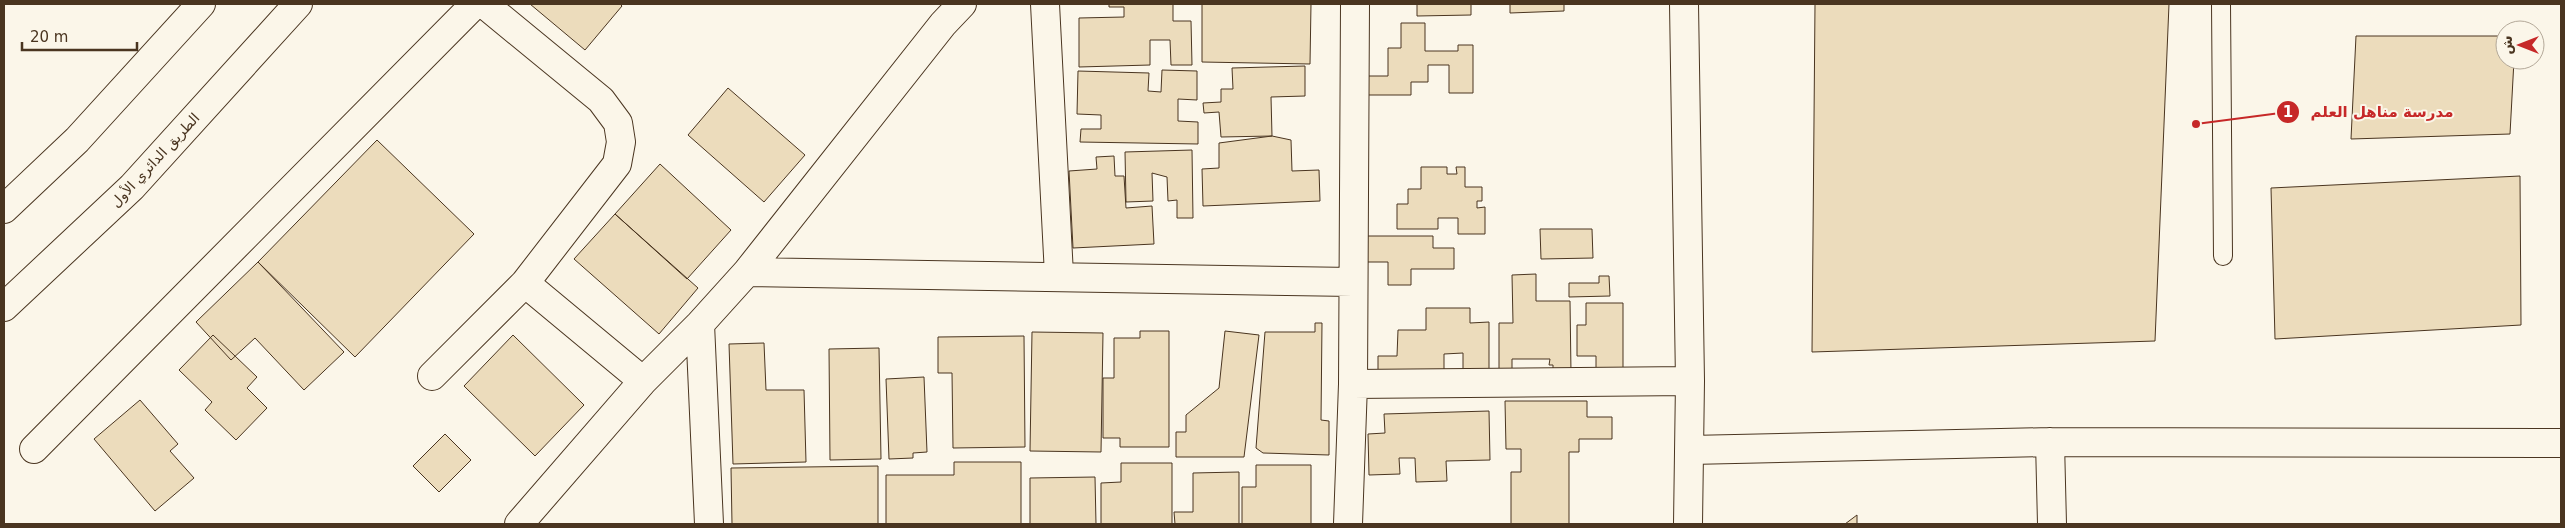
<svg xmlns="http://www.w3.org/2000/svg" width="2565" height="528" font-family="'DejaVu Sans',Cairo,sans-serif">
<rect width="100%" height="100%" fill="#fbf6e9"/>
<path fill="#ecdcbc" stroke="#4a3520" d="M530 4H620L622 6 585 50Z
M1109 4H1173V21H1191L1192 65H1171L1170 40H1150V65L1079 67V18L1124 17V7H1109Z
M1202 4H1311L1310 64 1202 62Z
M1417 4H1471V15L1417 16Z
M1504 4H1564V11L1510 13V4Z
M1815 4H2169L2155 341 1812 352Z
M1401 23H1425V51H1458V45H1473V93H1449V65H1428V82H1411V95H1362V76H1388V48H1401Z
M2356 36H2505V60H2514L2510 134 2351 139Z
M1305 66V96L1271 97 1272 136 1221 137 1219 112 1204 113 1203 103 1221 102V89H1233L1232 68Z
M1162 70 1197 71V100L1178 99V121L1198 122V144L1080 142 1081 129H1101V115L1077 114 1078 71 1149 73 1148 91 1161 92Z
M728 88 805 155 764 202 688 135Z
M1272 136 1291 140 1292 171 1319 170 1320 201 1203 206 1202 169 1219 168V143Z
M377 140 474 234 355 357 258 262Z
M1192 150 1193 218H1177V200L1168 201 1167 177 1152 173 1153 201 1126 202 1125 152Z
M1114 156 1115 176H1124L1126 208 1152 206 1154 244 1073 248 1069 171 1097 169 1096 157Z
M660 164 731 230 687 279 615 214Z
M1421 167H1447V174H1457L1456 167H1465V187H1482V201H1477V208L1485 207V234H1458V218H1438V229H1397V204H1408V189H1421Z
M2520 176 2521 325 2275 339 2271 188Z
M615 214 698 288 659 334 574 259Z
M1540 229H1592L1593 258 1541 259Z
M1362 236H1433V248H1454V269H1411V285H1388V262H1362Z
M258 262 344 352 304 390 255 338 231 360 196 322Z
M1536 274V301H1570L1571 373 1553 374V365H1549L1550 359H1512V369H1499V323H1513L1512 275Z
M1599 276H1609L1610 296 1569 297V283H1599Z
M1586 303H1623V369H1596V356H1577V325H1586Z
M1426 308H1470V323L1489 322V375H1463V353L1444 354V375H1378V356H1397L1398 330H1426Z
M1315 323H1322L1321 420 1329 421V455L1263 453 1256 448 1265 332H1315Z
M1140 331H1169V447H1120V438H1103V378H1114V338H1140Z
M1225 331 1259 335 1244 457H1176V432H1186V415L1219 388Z
M1032 332 1103 333 1101 452 1030 451Z
M213 335 257 377 247 388 267 408 236 440 205 410 212 402 179 370Z
M513 335 584 405 535 456 464 386Z
M1024 336 1025 447 953 448 952 373H938V337Z
M764 343 766 390H804L806 462 733 464 729 344Z
M879 348 881 459 830 460 829 349Z
M924 377 927 452 913 453V458L889 459 886 379Z
M140 400 178 444 170 451 194 478 155 511 94 439Z
M1505 401H1587V417H1612V439H1579V452H1569V524H1511V472H1521V449H1506Z
M1489 411 1490 460 1446 461 1447 481 1416 482 1415 458H1399L1400 474 1369 475 1368 434 1385 433 1384 414Z
M445 434 471 460 439 492 413 466Z
M954 462H1021V524H886V475H954Z
M1121 463H1172V524H1101V483L1121 482Z
M1256 465H1311V524H1242V487H1256Z
M878 466V524H732L731 468Z
M1239 472V524H1175L1174 512H1193V473Z
M1095 477 1096 524H1030V478Z
M1857 515V524H1845Z"/>
<g fill="none" stroke-linecap="round" stroke-linejoin="round">
<defs>
<path id="service" d="M2221 4 2223 256"/>
<path id="minor" d="M1045 4 1059 275
M1684 4 1690 381 1688 524
M747 272 1353 282
M525 283 643 381
M700 324 709 524
M432 376 525 283 617 164 621 142 618 123 601 100 484 4
M1353 384 1690 381
M2050 442 2052 524
M34 449 475 4
M1690 450 2050 442 2561 443
M519 524 643 381 700 324 747 272 943 24 962 4
M1348 524 1353 384 1355 4"/>
<path id="primary" d="M4 209 77 140 201 4
M4 307 132 187 298 4"/>
</defs>
<use href="#service" stroke="#4a3520" stroke-width="20"/>
<use href="#minor" stroke="#4a3520" stroke-width="30"/>
<use href="#primary" stroke="#4a3520" stroke-width="30"/>
<use href="#service" stroke="#fbf6e9" stroke-width="18"/>
<use href="#minor" stroke="#fbf6e9" stroke-width="28"/>
<use href="#primary" stroke="#fbf6e9" stroke-width="28"/>
</g>
<g text-anchor="middle" dominant-baseline="central" stroke-width="4" stroke-linejoin="round" paint-order="stroke">
<g font-size="14" fill="#4a3520" stroke="#fbf6e9">
<text transform="translate(155 160) rotate(-47)">الطريق الدائري الأول</text>
</g>
</g>
<path fill="none" stroke="#c62828" stroke-width="2" d="M2196 124L2288 112"/>
<g fill="#c62828" stroke="#fbf6e9" stroke-width="2">
<circle cx="2196" cy="124" r="5"/>
<circle cx="2288" cy="112" r="12"/>
</g>
<g font-size="15" text-anchor="middle" font-weight="bold" fill="#fff">
<text x="2288" y="117">1</text>
</g>
<g font-size="15" text-anchor="middle" font-weight="bold" fill="#c62828" stroke="#fbf6e9" stroke-width="4" stroke-linejoin="round" paint-order="stroke">
<text x="2382" y="117">مدرسة مناهل العلم</text>
</g>
<rect width="2565" height="528" fill="none" stroke="#4a3520" stroke-width="10"/>
<g transform="translate(2520 45) rotate(270)"><circle r="24" fill="#fbf6e9" stroke="#b4a999"/>
<path d="M0-4L9 19L0 12L-9 19Z" fill="#c62828"/>
<text y="-8" font-size="14" font-weight="bold" text-anchor="middle" fill="#4a3520">ش</text>
</g>
<path d="M22 42v8h115v-8" fill="none" stroke="#4a3520" stroke-width="2.5"/>
<text x="30" y="42" font-size="15" fill="#4a3520" stroke="#fbf6e9" stroke-width="4" paint-order="stroke">20 m</text>
</svg>
